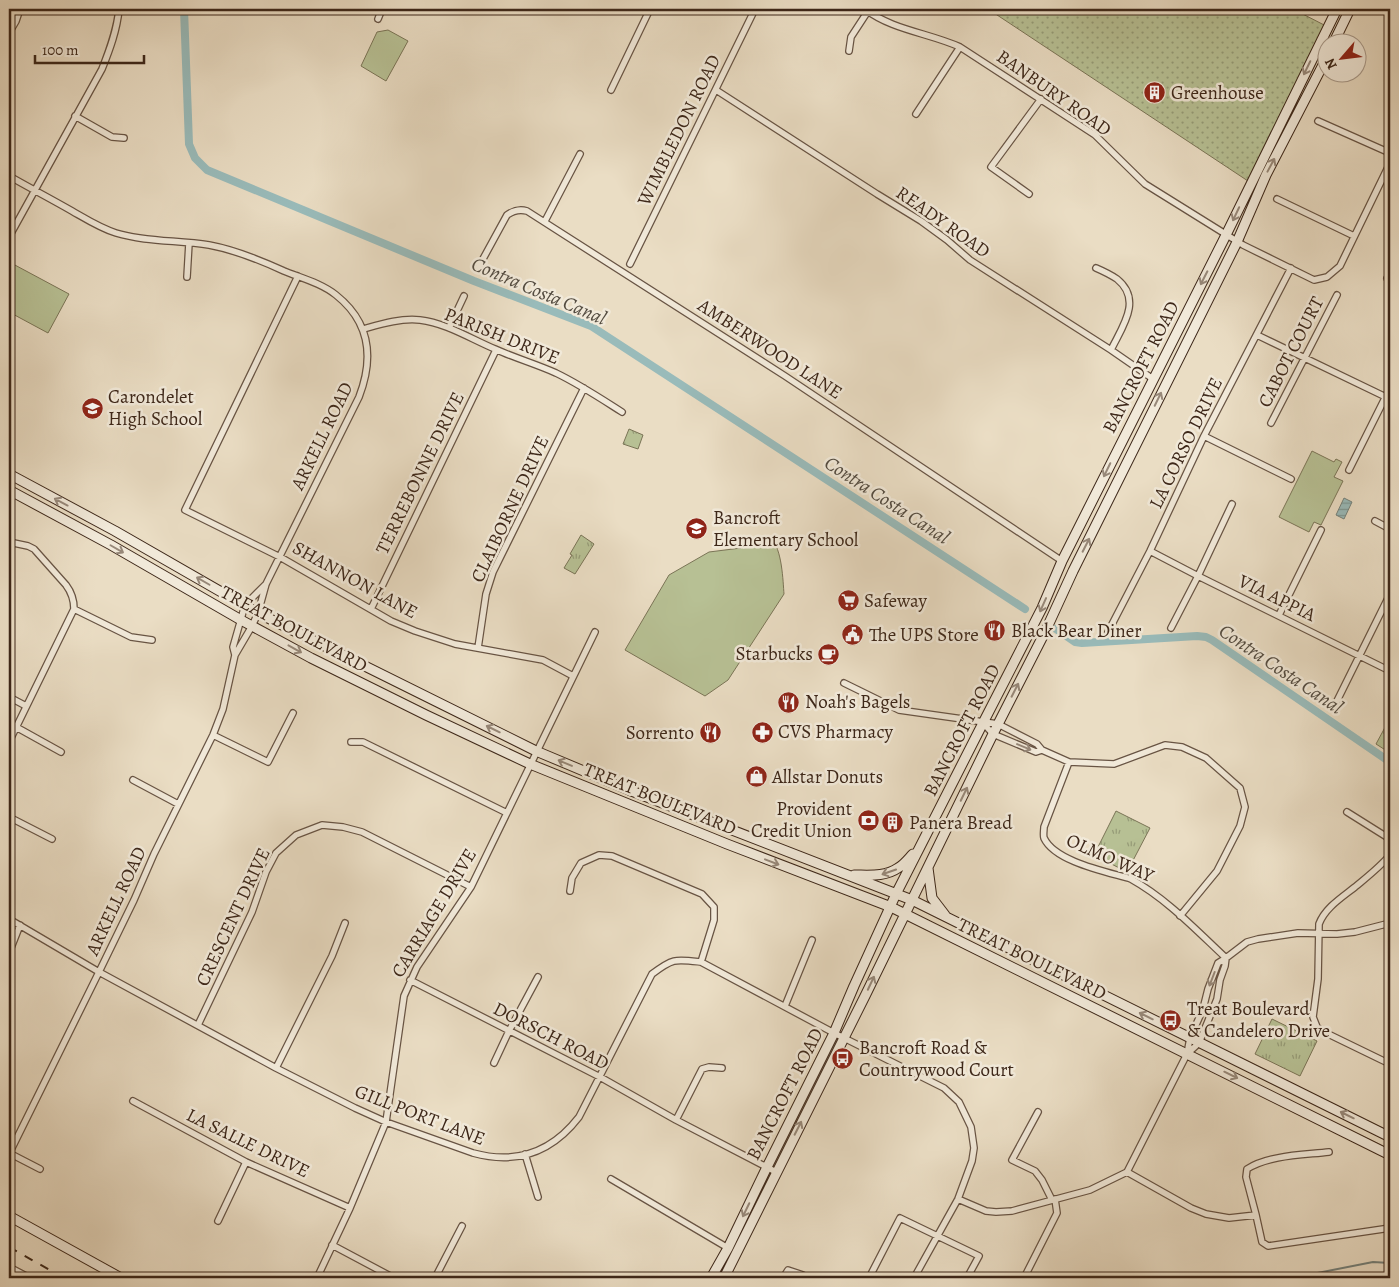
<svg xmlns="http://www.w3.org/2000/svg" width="1399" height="1287" font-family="Alegreya,serif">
<defs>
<pattern id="park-tufts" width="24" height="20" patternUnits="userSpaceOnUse" patternTransform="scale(1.25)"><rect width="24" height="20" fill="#b7c094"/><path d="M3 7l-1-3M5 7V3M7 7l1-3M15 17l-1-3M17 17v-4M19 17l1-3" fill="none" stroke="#969c78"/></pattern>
<pattern id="garden-dots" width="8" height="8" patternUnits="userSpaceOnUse" patternTransform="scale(1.25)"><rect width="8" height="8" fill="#b7c094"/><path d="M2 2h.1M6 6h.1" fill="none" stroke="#969c78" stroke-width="1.8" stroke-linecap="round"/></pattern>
<pattern id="water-rules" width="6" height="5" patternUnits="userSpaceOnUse" patternTransform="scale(1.25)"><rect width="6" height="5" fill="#99bbba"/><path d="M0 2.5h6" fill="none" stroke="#7e9896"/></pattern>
</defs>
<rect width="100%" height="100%" fill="#eaddc4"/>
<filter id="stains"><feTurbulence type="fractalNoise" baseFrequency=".004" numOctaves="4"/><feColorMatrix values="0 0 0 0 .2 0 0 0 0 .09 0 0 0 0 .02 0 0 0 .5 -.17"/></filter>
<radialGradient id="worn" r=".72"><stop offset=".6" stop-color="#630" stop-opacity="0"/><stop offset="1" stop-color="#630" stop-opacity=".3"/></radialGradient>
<path fill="#b7c094" stroke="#7a7456" d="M388 30 408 41 386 81 361 66 377 32Z
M13 264 69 294 48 333 9 312V273Z
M1312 451 1334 462 1336 459 1342 462 1334 477 1343 481 1321 525 1314 522 1309 532 1279 517Z
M764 537C765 537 770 538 771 539 782 548 783 581 784 594L728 680 705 696 625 650 669 575 709 552 741 548 748 538Z"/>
<path fill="url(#park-tufts)" stroke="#7a7456" d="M629 429 643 435 638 449 623 444Z
M581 535 594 544 575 574 564 568 572 555 570 554Z
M1390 718V753L1376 744Z
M1116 811 1150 828 1127 872 1094 855Z
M1272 1019 1317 1041 1300 1076 1255 1054Z"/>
<path fill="url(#garden-dots)" stroke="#7a7456" d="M988 9H1293L1328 27 1251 183Z"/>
<path fill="url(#water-rules)" stroke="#74807a" d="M1344 498 1352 502 1344 519 1336 515Z"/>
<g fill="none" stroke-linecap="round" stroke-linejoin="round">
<path stroke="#74807a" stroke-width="2" d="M1292 1278 1373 1262 1390 1263"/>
<path stroke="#99bbba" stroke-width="8" d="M184 9 189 144 195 158 207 170 474 281 591 326 1025 609
M1056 629 1075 642 1082 643 1197 636 1206 637 1212 640 1390 762"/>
<defs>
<path id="street" d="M865 9C892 30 929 33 960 47L1095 135 1145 184 1243 245 1314 280 1327 277 1340 266 1390 163
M378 19 382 9
M9 33 16 21 20 9
M849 51 851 37 868 11
M611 90 650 9
M716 90 877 194 921 221 947 240 970 260 1111 350 1153 379
M916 114 960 47
M75 116 112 137 124 138
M1318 121 1390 153
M9 176C30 188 51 199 72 211 86 219 100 228 116 233 146 242 178 240 209 245 236 250 260 260 284 271 301 278 321 283 336 295 370 322 374 358 359 397L266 584 258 613 252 626 235 655 233 647 245 605 266 584
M1029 194 991 167 1041 99
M1277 199 1354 236
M545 221 580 154
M9 237 102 69C110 49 117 30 119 9
M630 264 755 9
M478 268 507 215C514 210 520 209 527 211L785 376 1062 561
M1096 268C1103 271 1111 275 1117 279 1143 300 1122 327 1111 350
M298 276 185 510 280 557 391 621 415 631 455 644 543 660 573 676
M187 277 189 243
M1387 278 1390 279
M449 328 464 296
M363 329C381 324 400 318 420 320 446 323 471 339 495 349 515 358 536 364 556 373 579 384 600 398 622 412
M1257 335 1390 399
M1271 423 1337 295
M1204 436 1291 479
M1349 470 1390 388
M1375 521 1390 529
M9 542 28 546 34 549 66 585C72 593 74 600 74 609L9 742
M1150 551 1198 576 1390 671
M74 609 131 637 152 640
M371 609 496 350
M1279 615 1321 530
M1171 628 1198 576 1232 504
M1108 632 1150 551 1204 436 1291 268
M478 648 486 594 493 572 584 388
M844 683 899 710 998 724 1037 744 1042 750 1036 752 993 734 983 723
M9 697 26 706
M1333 709 1390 594
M16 727 61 752
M213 735 268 762 293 713
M351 742H363L507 813
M1042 750 1069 762 1114 764 1165 745 1182 747 1206 758 1240 788 1245 807 1240 826 1217 871 1180 916
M1069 762 1044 827C1044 830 1043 835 1044 838 1055 862 1108 872 1131 879 1167 899 1196 930 1226 958L1247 942 1258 939 1298 933 1337 934 1355 932 1390 923
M133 780 178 804
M1347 812 1390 839
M9 817 52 839
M1390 855C1380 867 1367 877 1355 887 1341 898 1325 908 1319 924L1318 979 1313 1017 1317 1027 1322 1031 1390 1064
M570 891 572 878 581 863 599 855 612 856 702 894 714 907V920L701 962
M9 919 99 972 276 1068 355 1108 386 1122 473 1153C517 1165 552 1152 579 1117L652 974C673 958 675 959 701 962L834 1033 944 1088 959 1102 971 1127 974 1148 972 1161 958 1199 914 1278
M9 953 20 925
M410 980 600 1077 676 1120 776 1172
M785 1006 812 940
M198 1025 252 912 266 872 276 853 296 835 322 825 343 827 362 832 471 887
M494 1063 509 1031 538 977
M276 1068 332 956 345 923
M133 1101 246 1162 350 1208
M1038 1112 1012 1160 1035 1171 1042 1180 1052 1200
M676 1120 702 1069 709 1067 722 1068
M9 1153 40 1169
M9 1154 99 972 134 900 154 854 213 735 223 709 235 655
M525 1154 538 1197
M1127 1172 1191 1208 1206 1214 1229 1218 1256 1215 1262 1242 1268 1246 1390 1228
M611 1179 728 1248
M958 1199 986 1211 996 1212 1012 1211 1090 1190 1127 1172 1187 1054 1190 1038 1203 1009 1208 989 1218 963 1226 958 1225 966 1220 980 1217 999 1199 1043 1187 1054
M1256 1215 1246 1177 1247 1169C1269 1155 1304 1155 1329 1152
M218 1221 246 1162
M332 1245 394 1278
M9 1267 30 1278
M317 1278 350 1208 386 1122 404 996 417 967 471 887 595 632
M435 1278 462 1226
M783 1278 788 1270 803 1275
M869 1278 900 1218 979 1256 967 1278
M1024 1278 1057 1213 1055 1199"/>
<path id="secondary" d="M1334 42 1350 9
M9 474 115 531 258 613 536 751 629 790 912 900 1390 1137
M9 490 111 545 241 620 311 658 426 715 530 764 727 844 891 907 1390 1155
M928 868 932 898 945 915
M854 875C869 875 885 877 898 868 904 865 909 858 913 854
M9 1216 121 1278
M711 1278 728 1248 767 1167 834 1033 854 986 896 894 983 723 1042 608 1062 561 1226 235 1337 9
M724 1278 866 994 993 734 1045 632 1073 571 1237 242 1266 175 1326 59"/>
</defs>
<use href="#street" stroke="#685444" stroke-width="8"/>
<use href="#secondary" stroke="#3d2719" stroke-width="11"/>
<use href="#street" stroke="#f1e9d9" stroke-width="5.5"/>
<use href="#secondary" stroke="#f1e9d9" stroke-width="9"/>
<path stroke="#3d2719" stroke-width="2" stroke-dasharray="9 9" stroke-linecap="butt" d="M9 1247 64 1278"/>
</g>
<defs><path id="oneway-shaft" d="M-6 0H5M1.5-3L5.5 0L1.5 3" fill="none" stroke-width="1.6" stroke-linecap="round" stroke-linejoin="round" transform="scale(1.25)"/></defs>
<g stroke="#978879">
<use href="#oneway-shaft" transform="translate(1307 68) rotate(116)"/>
<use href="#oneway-shaft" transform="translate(1271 165) rotate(-62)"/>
<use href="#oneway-shaft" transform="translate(1236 214) rotate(115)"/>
<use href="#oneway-shaft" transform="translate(1204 278) rotate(117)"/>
<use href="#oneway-shaft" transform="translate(1158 399) rotate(-64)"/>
<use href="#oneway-shaft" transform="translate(1107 470) rotate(116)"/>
<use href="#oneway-shaft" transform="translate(61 502) rotate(-152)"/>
<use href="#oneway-shaft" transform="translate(1086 545) rotate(-63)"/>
<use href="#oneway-shaft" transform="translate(117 549) rotate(30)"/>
<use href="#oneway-shaft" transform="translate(203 581) rotate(-150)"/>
<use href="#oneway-shaft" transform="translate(1043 605) rotate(114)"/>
<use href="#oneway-shaft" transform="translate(295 649) rotate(29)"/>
<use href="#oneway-shaft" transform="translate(1015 690) rotate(-63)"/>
<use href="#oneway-shaft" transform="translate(493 729) rotate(-154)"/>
<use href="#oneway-shaft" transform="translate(1024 747) rotate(23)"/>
<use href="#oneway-shaft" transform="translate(565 763) rotate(-157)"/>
<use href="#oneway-shaft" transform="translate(964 794) rotate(-64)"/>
<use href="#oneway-shaft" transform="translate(772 862) rotate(21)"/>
<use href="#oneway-shaft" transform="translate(889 872) rotate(161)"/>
<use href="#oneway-shaft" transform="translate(1212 979) rotate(111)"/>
<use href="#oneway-shaft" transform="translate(871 983) rotate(-65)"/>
<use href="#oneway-shaft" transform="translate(1146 1016) rotate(-154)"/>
<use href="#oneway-shaft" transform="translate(1231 1075) rotate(26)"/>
<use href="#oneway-shaft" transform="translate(1347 1115) rotate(-154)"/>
<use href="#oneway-shaft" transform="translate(798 1128) rotate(-63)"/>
<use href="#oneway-shaft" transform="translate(746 1210) rotate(116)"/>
</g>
<defs>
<symbol id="building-disc" viewBox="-11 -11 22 22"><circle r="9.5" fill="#8f2418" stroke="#f1e9d9"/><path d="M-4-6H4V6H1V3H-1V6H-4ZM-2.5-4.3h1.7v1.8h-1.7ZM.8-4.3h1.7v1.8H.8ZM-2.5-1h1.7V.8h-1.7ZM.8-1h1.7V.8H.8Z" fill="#fff"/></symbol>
<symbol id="school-disc" viewBox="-11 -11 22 22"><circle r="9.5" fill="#8f2418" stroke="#f1e9d9"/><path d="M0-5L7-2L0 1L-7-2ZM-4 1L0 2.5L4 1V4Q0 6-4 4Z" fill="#fff"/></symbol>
<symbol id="supermarket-disc" viewBox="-11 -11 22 22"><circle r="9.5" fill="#8f2418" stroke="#f1e9d9"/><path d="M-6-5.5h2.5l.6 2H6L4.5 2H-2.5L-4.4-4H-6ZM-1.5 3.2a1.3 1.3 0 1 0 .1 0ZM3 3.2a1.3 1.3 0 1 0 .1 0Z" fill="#fff"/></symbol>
<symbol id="restaurant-disc" viewBox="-11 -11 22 22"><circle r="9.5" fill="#8f2418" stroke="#f1e9d9"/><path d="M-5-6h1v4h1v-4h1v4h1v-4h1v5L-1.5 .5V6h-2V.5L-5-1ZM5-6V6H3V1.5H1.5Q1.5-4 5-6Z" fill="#fff"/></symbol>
<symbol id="civic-disc" viewBox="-11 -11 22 22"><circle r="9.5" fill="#8f2418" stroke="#f1e9d9"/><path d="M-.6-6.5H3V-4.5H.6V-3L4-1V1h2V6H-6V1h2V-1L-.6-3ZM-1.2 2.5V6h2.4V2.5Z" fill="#fff"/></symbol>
<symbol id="cafe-disc" viewBox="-11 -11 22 22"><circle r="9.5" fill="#8f2418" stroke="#f1e9d9"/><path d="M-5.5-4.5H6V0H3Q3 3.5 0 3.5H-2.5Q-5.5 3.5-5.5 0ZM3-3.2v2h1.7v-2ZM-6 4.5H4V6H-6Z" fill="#fff"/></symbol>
<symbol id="pharmacy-disc" viewBox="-11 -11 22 22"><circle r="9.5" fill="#8f2418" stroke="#f1e9d9"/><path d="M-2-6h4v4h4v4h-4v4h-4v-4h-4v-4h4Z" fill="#fff"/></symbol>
<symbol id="shop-disc" viewBox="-11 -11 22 22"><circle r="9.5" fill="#8f2418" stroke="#f1e9d9"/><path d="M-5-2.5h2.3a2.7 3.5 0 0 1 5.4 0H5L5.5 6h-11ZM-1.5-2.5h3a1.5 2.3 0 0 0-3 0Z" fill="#fff"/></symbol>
<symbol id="bank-disc" viewBox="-11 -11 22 22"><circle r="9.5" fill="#8f2418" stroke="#f1e9d9"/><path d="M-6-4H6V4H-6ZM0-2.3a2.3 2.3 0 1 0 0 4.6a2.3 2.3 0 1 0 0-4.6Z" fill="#fff"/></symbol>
<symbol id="bus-disc" viewBox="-11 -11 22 22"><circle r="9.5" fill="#8f2418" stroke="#f1e9d9"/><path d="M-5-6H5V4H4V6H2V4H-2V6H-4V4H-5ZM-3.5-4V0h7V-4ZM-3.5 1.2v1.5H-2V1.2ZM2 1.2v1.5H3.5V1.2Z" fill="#fff"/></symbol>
</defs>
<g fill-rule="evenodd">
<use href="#building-disc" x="1142" y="80" width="25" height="25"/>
<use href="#school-disc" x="80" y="396" width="25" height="25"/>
<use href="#school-disc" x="684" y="516" width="25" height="25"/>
<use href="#supermarket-disc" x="836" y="588" width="25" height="25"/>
<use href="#restaurant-disc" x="982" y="618" width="25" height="25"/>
<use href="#civic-disc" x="840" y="622" width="25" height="25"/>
<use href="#cafe-disc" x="816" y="642" width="25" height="25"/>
<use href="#restaurant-disc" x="776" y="690" width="25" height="25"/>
<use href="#pharmacy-disc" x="750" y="720" width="25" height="25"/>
<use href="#restaurant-disc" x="698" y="720" width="25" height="25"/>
<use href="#shop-disc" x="744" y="764" width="25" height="25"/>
<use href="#bank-disc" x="856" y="808" width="25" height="25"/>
<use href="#building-disc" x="880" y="810" width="25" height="25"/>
<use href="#bus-disc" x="1158" y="1008" width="25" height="25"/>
<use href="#bus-disc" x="830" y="1046" width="25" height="25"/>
</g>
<g text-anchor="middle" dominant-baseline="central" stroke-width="5" stroke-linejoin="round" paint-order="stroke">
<g font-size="19" fill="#3d2719" stroke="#f1e9d9">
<text transform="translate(1054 93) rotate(35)">BANBURY ROAD</text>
<text transform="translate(679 130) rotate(-64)">WIMBLEDON ROAD</text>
<text transform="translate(943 222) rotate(35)">READY ROAD</text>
<text transform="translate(502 336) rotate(22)">PARISH DRIVE</text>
<text transform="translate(770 349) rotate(33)">AMBERWOOD LANE</text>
<text transform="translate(1291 352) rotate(-63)">CABOT COURT</text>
<text transform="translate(1141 367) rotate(-63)">BANCROFT ROAD</text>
<text transform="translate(322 436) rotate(-64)">ARKELL ROAD</text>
<text transform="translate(1186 443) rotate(-64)">LA CORSO DRIVE</text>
<text transform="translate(420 473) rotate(-64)">TERREBONNE DRIVE</text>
<text transform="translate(510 509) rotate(-65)">CLAIBORNE DRIVE</text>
<text transform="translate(355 580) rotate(29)">SHANNON LANE</text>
<text transform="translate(1277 598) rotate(26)">VIA APPIA</text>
<text transform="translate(294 629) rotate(28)">TREAT BOULEVARD</text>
<text transform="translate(962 730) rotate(-63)">BANCROFT ROAD</text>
<text transform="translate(660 799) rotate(22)">TREAT BOULEVARD</text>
<text transform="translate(1110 858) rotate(24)">OLMO WAY</text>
<text transform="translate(116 901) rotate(-65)">ARKELL ROAD</text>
<text transform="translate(434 913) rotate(-59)">CARRIAGE DRIVE</text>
<text transform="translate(233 917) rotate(-65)">CRESCENT DRIVE</text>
<text transform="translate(1032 959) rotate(26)">TREAT BOULEVARD</text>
<text transform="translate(551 1036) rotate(27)">DORSCH ROAD</text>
<text transform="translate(785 1094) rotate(-63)">BANCROFT ROAD</text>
<text transform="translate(420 1115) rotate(21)">GILL PORT LANE</text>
<text transform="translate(248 1143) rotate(26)">LA SALLE DRIVE</text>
</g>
<g font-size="19" fill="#3d2719" stroke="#f1e9d9" text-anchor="start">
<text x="1171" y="93">Greenhouse</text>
<text x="108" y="397">Carondelet<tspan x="108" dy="22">High School</tspan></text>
<text x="713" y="518">Bancroft<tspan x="713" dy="22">Elementary School</tspan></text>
<text x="864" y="601">Safeway</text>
<text x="1011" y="631">Black Bear Diner</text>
<text x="869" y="635">The UPS Store</text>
<text x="813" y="654" text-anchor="end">Starbucks</text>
<text x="805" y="702">Noah's Bagels</text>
<text x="778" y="732">CVS Pharmacy</text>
<text x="694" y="733" text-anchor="end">Sorrento</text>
<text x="772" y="777">Allstar Donuts</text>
<text x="852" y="809" text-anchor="end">Provident<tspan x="852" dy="22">Credit Union</tspan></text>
<text x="909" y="823">Panera Bread</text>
<text x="1187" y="1009">Treat Boulevard<tspan x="1187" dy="22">&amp; Candelero Drive</tspan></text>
<text x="859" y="1048">Bancroft Road &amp;<tspan x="859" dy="22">Countrywood Court</tspan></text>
</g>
<g font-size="20" font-style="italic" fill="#544c41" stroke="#f1e9d9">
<text transform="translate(539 291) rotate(23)">Contra Costa Canal</text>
<text transform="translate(887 500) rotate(33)">Contra Costa Canal</text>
<text transform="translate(1281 669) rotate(34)">Contra Costa Canal</text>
</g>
</g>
<rect width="1399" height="1287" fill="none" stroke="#eaddc4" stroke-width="30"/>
<rect x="10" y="10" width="1379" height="1267" fill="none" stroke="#3d2719" stroke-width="2.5"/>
<rect x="15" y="15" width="1369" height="1257" fill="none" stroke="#3d2719"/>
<g transform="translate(1342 58) rotate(242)"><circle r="24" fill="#f1e9d9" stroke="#a99b8c"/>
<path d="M0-4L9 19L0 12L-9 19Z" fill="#8f2418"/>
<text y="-8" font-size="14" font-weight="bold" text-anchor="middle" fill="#3d2719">N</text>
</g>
<path d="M35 55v8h109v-8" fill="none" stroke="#3d2719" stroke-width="2.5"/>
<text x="42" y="55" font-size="15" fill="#3d2719" stroke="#f1e9d9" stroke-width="4" paint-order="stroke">100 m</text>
<rect width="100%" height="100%" filter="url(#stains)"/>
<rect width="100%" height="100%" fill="url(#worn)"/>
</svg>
